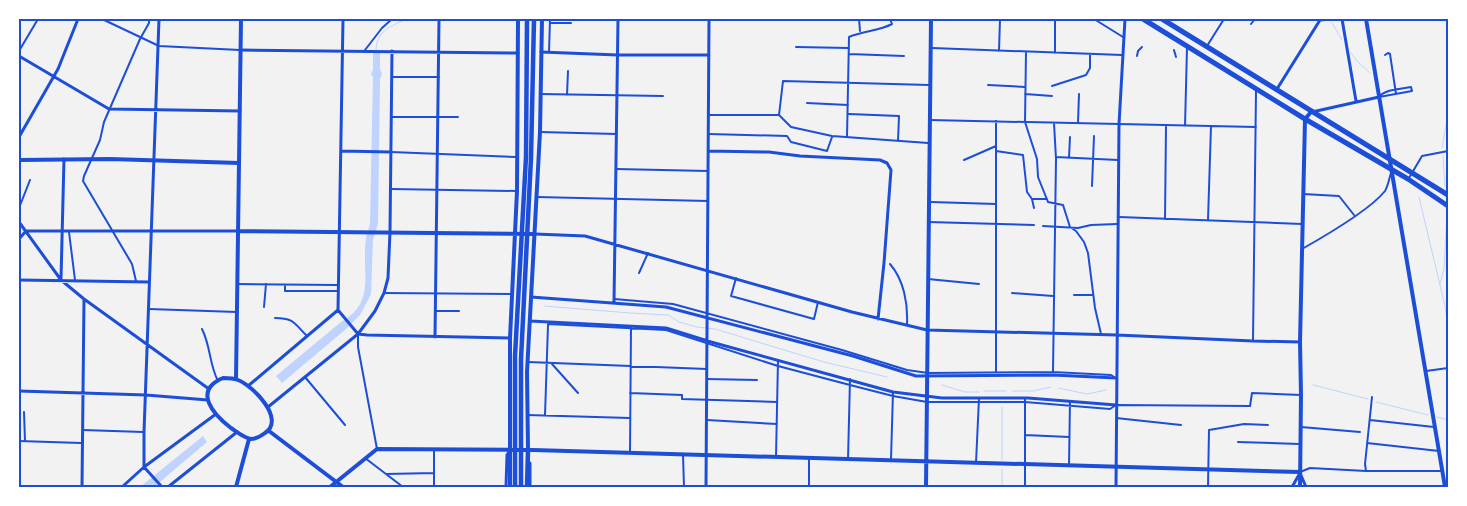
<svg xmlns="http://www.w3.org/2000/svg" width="1467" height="506" font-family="Signika,sans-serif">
<rect width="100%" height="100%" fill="#f2f2f2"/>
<path fill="#bfd3fe" d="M373 53H380V69L382 74 380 79 378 224 373 239 371 294 360 315 346 329 282 383 276 376 341 322C377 302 361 272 366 239 366 234 369 229 370 224L373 77 371 74 373 70Z
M203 436 207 442 154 487H140Z"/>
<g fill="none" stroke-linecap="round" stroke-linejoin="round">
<path stroke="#bfd3fe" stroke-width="1" d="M1332 23 1342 40
M376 50C376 31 391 27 405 19
M1351 53 1357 61 1370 73
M1442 148 1448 114
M1443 156 1445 186
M1419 197 1445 306 1448 327
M1440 284 1444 269 1447 213
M544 306 630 313 668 315 679 322 697 327 715 329 824 362 887 377
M942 385 965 392H979
M1313 385 1368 399
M1058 388 1087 394 1106 390
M984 391H1006
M1012 391H1033L1051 387
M1376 402 1428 415
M1002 407V460
M1437 417 1448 420
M1002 469V487"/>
<path stroke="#1d4ed8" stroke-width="2" d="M102 19 159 46 240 50
M859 19 860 31
M1027 19H1032
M1094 19 1123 37
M550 23H571
M1251 24 1255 19
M1207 46 1224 19
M796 47 849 48
M932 48 1122 55
M365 50 382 28 392 19
M1174 50 1176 57
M19 51 38 19
M999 51 1000 19
M549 52 550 19
M1026 52 1025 122 1037 159 1038 177 1048 202 1063 205 1070 227 1076 231 1084 242 1088 253 1095 308 1101 334
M1055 53V19
M849 54 904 56
M1385 55 1388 53 1390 54 1396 94
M1137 56 1138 51 1142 47
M392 77H439
M988 85 1025 87
M1052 86 1086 75 1090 68V54
M1411 87 1412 91 1379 97C1385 89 1401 89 1411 87Z
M540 94 663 96
M1025 94 1052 96
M567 95 568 71
M807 103 848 105
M849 114 899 116 898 141
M709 115H779
M779 115 783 81 929 85
M779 115 791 127 832 136 928 143
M391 117H458
M930 120 1256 127
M1078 123 1079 94
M1185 126 1187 48
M540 132 616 134
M709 134 787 136 791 142 827 151 832 137
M847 137 849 37C863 31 879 31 892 24L890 19
M996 151 1023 155 1027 192 1032 199 1034 208
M391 152 516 157
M1056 157 1118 160
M1069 158 1070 137
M964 160 996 146
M616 169 708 171
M1409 178 1422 156 1448 151
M1092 186 1094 136
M391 189 516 191
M1303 194 1339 196 1354 215
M537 197 708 201
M1032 199H1047
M931 202 996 204
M19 208 30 180
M1119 217 1302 224
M1165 219 1166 126
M1208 220 1211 126
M928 222 1034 225
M1043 226 1078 228 1091 225 1117 224
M69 232 75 280
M1302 249C1325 236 1369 211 1385 191 1388 186 1389 179 1391 173
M890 264C904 280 908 304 907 324
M639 273 648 253
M1447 276H1448
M736 278 731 296 814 319 818 302
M928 279 979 284
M136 281 132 264 83 181 84 176 100 140 104 122 140 39 149 23V19
M237 284 337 285
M285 285V291H338
M384 293 512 294
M1012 293 1053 296
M1074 295H1093
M614 299 673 304 842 350 907 370 928 373 1053 372 1111 375 1114 377
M1447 300H1448
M264 307 266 284
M149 309 237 312
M435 311H459
M275 318C294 318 294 323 307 336
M548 324 666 330 778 366 850 385 893 396 927 402H1025L1110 409 1116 405 1250 406 1252 393 1301 395
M202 329C211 347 209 364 218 381
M358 335V347L377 449
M1253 341 1256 91
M528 362 707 369
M552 364 578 393
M1426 371 1448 368
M996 372V121
M1053 372 1056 159 1054 123
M305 377 345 425
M707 379 757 380
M630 393 682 395V399L777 402
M24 412 25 441
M527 415 630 418
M545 415 548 325
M1116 418 1181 425
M707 420 777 424
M1370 420 1434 427
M1301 427 1360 432
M83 430 143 432
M1025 435 1069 437
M19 441 81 443
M1238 442 1299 444
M1367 443 1439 451
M630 453 631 327
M683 455 684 487
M776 457 778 360
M365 458 403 487
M891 459 893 392
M848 460 850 379
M976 463 979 398
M1069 466 1070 401
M1366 471 1365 464 1372 397
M1300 472 1310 468 1366 471H1442
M386 474 434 473
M809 486 844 487
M434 487V450
M809 487V460
M1025 487V398
M1208 487 1209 430 1244 424 1268 425"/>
<path stroke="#1d4ed8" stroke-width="3" d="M159 19 144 432V467L162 487
M1342 19 1356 101
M240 50 518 53
M541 52 618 55H709
M19 56 109 109 240 111
M1277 89 1320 20 1332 19
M1312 112 1379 97
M19 137 58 69 78 19
M341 151 391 152
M709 151 769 152 800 156 880 160 887 163 891 170 884 263 878 319
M19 222 61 280 84 299 209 389
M535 234 585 236 852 312 927 330 1117 335 1253 341 1300 342
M19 239 26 231H238
M61 279 64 159
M19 280 149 282
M531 297 666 307 853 356 916 376 1053 375 1116 378
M614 303 618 19
M338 310 358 334 367 335 510 338
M530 321 666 328 711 342 893 392 942 398H1028L1116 405
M435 337 439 19
M248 386 338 310 343 19
M19 391 146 395 208 400
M268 407 358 334 375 311 384 293 388 278 390 232 392 51
M1300 473 1306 487
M82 487 84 299
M122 487 144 467 216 414
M168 487 237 432
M506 487 507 455 510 450
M530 487V463
M706 487 709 19
M1116 487 1119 124 1125 19
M1292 487 1300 473"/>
<path stroke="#1d4ed8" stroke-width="4" d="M1366 19 1445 487
M19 160 110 159 239 163
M238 231 535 234
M223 378C228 378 233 378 238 380 253 386 286 419 265 433 261 436 256 439 251 439 244 438 237 432 231 428 214 415 192 391 223 378Z
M236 379 241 19
M269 431 343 487
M528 450 527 372 540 132 542 19
M236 487 249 439
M330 487 377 449 533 450 1300 472
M510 487V338L517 191 518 19
M926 487 931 19
M1300 487 1301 395 1300 342 1305 119 1311 112"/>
<path stroke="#1d4ed8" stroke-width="4.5" d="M515 487V356L526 157 527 19
M521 487V359L531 158 534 19
M527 487 528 450"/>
<path stroke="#1d4ed8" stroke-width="5" d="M1143 19 1305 119 1408 179 1448 206
M1162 19 1448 195"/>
</g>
<rect width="1467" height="506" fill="none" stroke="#ffffff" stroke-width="40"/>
<rect x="20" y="20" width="1427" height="466" fill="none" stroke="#1d4ed8" stroke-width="2"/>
</svg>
